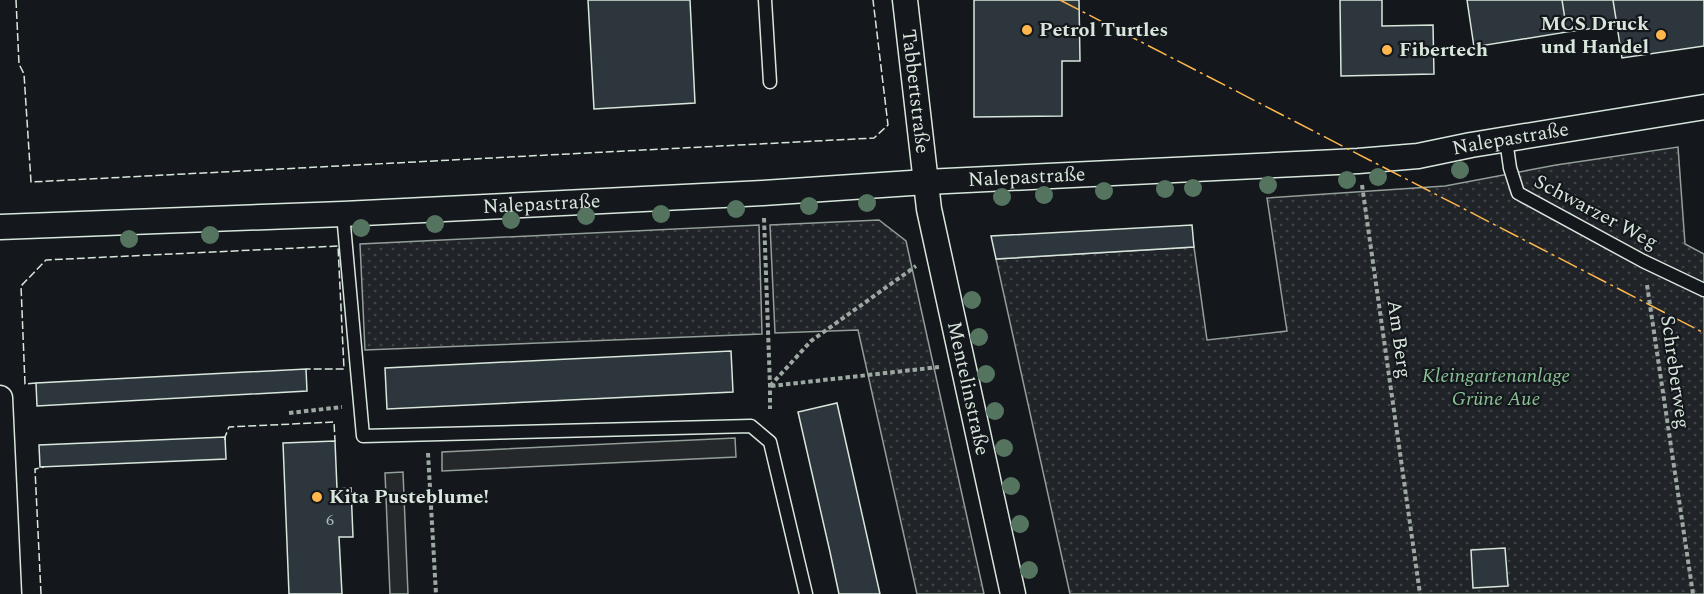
<svg xmlns="http://www.w3.org/2000/svg" width="1704" height="594" font-family="Spectral,serif">
<defs>
<pattern id="green-dots" width="8" height="8" patternUnits="userSpaceOnUse" patternTransform="scale(1.5)"><rect width="8" height="8" fill="#202428"/><path d="M2 2h.1M6 6h.1" fill="none" stroke="#404447" stroke-width="1.8" stroke-linecap="round"/></pattern>
</defs>
<rect width="100%" height="100%" fill="#14181c"/>
<path fill="url(#green-dots)" stroke="#939e99" stroke-width="1.5" d="M1678 147 1685 244 1704 254V594H1070L996 259 1194 247 1207 340 1287 331 1267 198 1445 186 1556 165Z
M879 220 906 241 984 594H917L858 330 775 333 770 225Z
M759 225 762 334 365 350 360 244Z"/>
<path fill="#24282b" stroke="#939e99" stroke-width="1.5" d="M735 438 736 457 442 471V452Z
M403 472 408 594H390L385 473Z"/>
<path fill="#2c363c" stroke="#d8e6dc" stroke-width="1.5" d="M588 0H690L695 103 594 109Z
M974 0H1079L1080 61H1062V116L974 117Z
M1340 0H1382V26L1433 25 1434 74 1341 76Z
M1467 0H1562L1567 32 1474 47Z
M1562 0H1613L1617 25 1567 32Z
M1613 0H1704V46L1622 58Z
M1192 225 1194 247 996 259 991 236Z
M731 351 733 392 387 409 385 368Z
M306 369 307 391 37 406 36 383Z
M837 403 880 594H839L830 552 798 412Z
M225 437 226 459 40 467 39 445Z
M335 441 337 489 351 488 353 537H339L342 594H289L283 443Z
M1505 548 1508 586 1473 588 1471 550Z"/>
<g fill="none" stroke-linecap="round" stroke-linejoin="round">
<defs>
<path id="service" d="M765 0 770 82
M1506 140 1510 168 1518 193 1643 261 1704 290
M343 214 363 436 751 426 770 442 806 594"/>
<g id="minor">
<path id="s1" d="M905 0 929 209 1013 594"/>
<path id="s2" d="M0 227 343 214 763 193 926 182 1358 161 1418 156 1471 145 1704 107"/>
<path d="M0 398 9 594"/>
</g>
</defs>
<use href="#service" stroke="#d8e6dc" stroke-width="15"/>
<use href="#minor" stroke="#d8e6dc" stroke-width="27"/>
<path stroke="#9da8a2" stroke-width="4" stroke-dasharray="4.5 3" stroke-linecap="butt" d="M1362 185 1420 594
M764 218 770 386V409
M1647 285 1693 594
M770 386 811 341 916 266
M771 386 939 367
M289 413 342 407
M428 453 436 594"/>
<use href="#service" stroke="#14181c" stroke-width="12"/>
<use href="#minor" stroke="#14181c" stroke-width="24"/>
<path stroke="#d8e6dc" stroke-width="1.5" stroke-dasharray="8 3" stroke-linecap="butt" d="M16 0 19 64 24 74 31 182 874 138 888 125 873 0
M36 383 25 384 21 286 46 260 338 246 344 369H306
M225 440V437L229 427 334 422 335 441
M41 594 35 469 44 467"/>
<path stroke="#ffb74d" stroke-width="1.5" stroke-dasharray="21 4.5 3 4.5" stroke-linecap="butt" d="M1060 0 1704 333"/>
</g>
<g fill="#55745f">
<circle cx="1460" cy="170" r="9"/>
<circle cx="1378" cy="177" r="9"/>
<circle cx="1347" cy="180" r="9"/>
<circle cx="1268" cy="185" r="9"/>
<circle cx="1193" cy="188" r="9"/>
<circle cx="1165" cy="189" r="9"/>
<circle cx="1104" cy="191" r="9"/>
<circle cx="1044" cy="195" r="9"/>
<circle cx="1002" cy="197" r="9"/>
<circle cx="867" cy="203" r="9"/>
<circle cx="809" cy="206" r="9"/>
<circle cx="736" cy="209" r="9"/>
<circle cx="661" cy="214" r="9"/>
<circle cx="586" cy="216" r="9"/>
<circle cx="511" cy="220" r="9"/>
<circle cx="435" cy="224" r="9"/>
<circle cx="361" cy="228" r="9"/>
<circle cx="210" cy="235" r="9"/>
<circle cx="129" cy="239" r="9"/>
<circle cx="972" cy="300" r="9"/>
<circle cx="979" cy="337" r="9"/>
<circle cx="986" cy="374" r="9"/>
<circle cx="995" cy="411" r="9"/>
<circle cx="1004" cy="448" r="9"/>
<circle cx="1011" cy="486" r="9"/>
<circle cx="1020" cy="524" r="9"/>
<circle cx="1029" cy="570" r="9"/>
</g>
<g fill="#ffb74d" stroke="#14181c" stroke-width="2">
<circle cx="1027" cy="30" r="6"/>
<circle cx="1661" cy="35" r="6"/>
<circle cx="1387" cy="50" r="6"/>
<circle cx="317" cy="497" r="6"/>
</g>
<g text-anchor="middle" dominant-baseline="central" stroke-width="4.5" stroke-linejoin="round" paint-order="stroke">
<g font-size="16" fill="#adbab4">
<text x="330" y="520">6</text>
</g>
<g font-size="20" font-weight="bold" fill="#d8e6dc" stroke="#14181c" text-anchor="start">
<text x="1649" y="24" text-anchor="end">MCS Druck<tspan x="1649" dy="23">und Handel</tspan></text>
<text x="1039" y="30">Petrol Turtles</text>
<text x="1399" y="50">Fibertech</text>
<text x="329" y="497">Kita Pusteblume!</text>
</g>
<g font-size="20" fill="#d8e6dc" stroke="#14181c">
<text stroke="none"><textPath href="#s1" startOffset="92">Tabbertstraße</textPath></text>
<text stroke="none"><textPath href="#s2" startOffset="1514">Nalepastraße</textPath></text>
<text stroke="none"><textPath href="#s2" startOffset="1028">Nalepastraße</textPath></text>
<text stroke="none"><textPath href="#s2" startOffset="542">Nalepastraße</textPath></text>
<text transform="translate(1596 212) rotate(28)">Schwarzer Weg</text>
<text transform="translate(1399 339) rotate(82)">Am Berg</text>
<text transform="translate(1675 372) rotate(82)">Schreberweg</text>
<text stroke="none"><textPath href="#s1" startOffset="394">Mentelinstraße</textPath></text>
</g>
<g font-size="20" font-style="italic" fill="#8ac095" stroke="#14181c">
<text x="1496" y="376">Kleingartenanlage<tspan x="1496" dy="23">Grüne Aue</tspan></text>
</g>
</g>
</svg>
